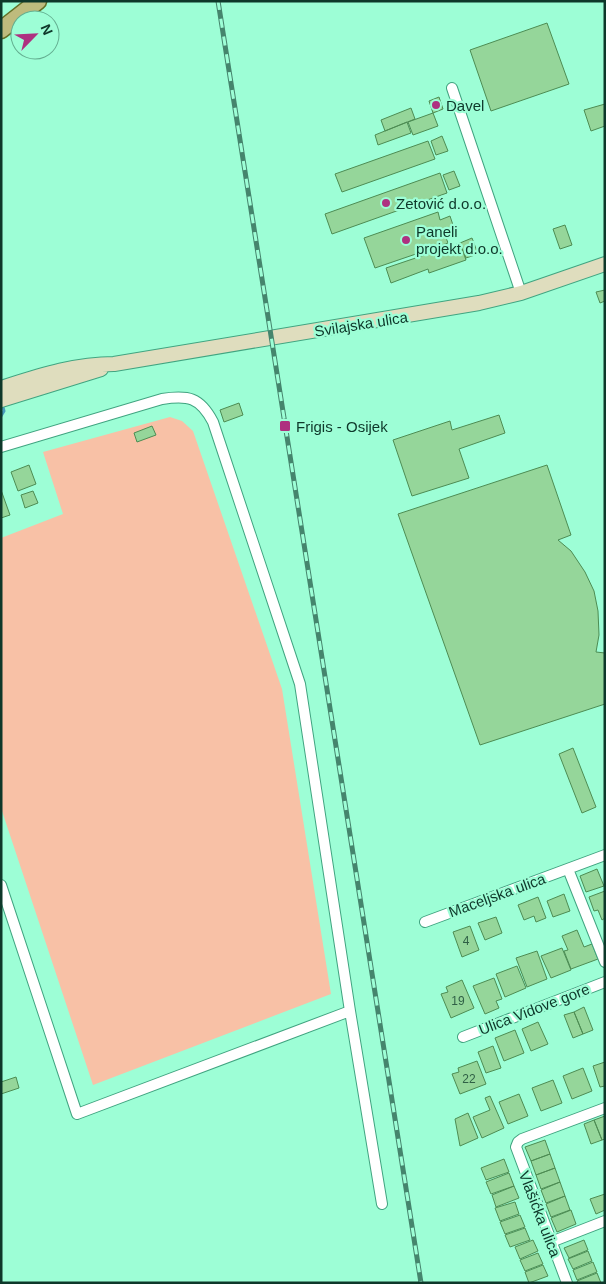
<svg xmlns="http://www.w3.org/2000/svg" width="606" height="1284" font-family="Helvetica,sans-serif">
<rect width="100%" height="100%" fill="#9dfed6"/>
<path fill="#f8c1a6" d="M170 417 182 421 193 431 282 689 331 994 93 1085 1 808V538L63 514 43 452Z"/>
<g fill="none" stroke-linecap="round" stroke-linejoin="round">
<path stroke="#499dbd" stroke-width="3" d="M1 416 4 411 3 407"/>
</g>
<path fill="#95d69a" stroke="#4d8c53" d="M547 23 569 84 491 111 470 50Z
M439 97 443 109 433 113 429 101Z
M605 104V126L591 131 584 110Z
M411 108 415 119 385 131 381 120Z
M433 113 438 126 413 135 408 122Z
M407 122 411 133 378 145 375 135Z
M442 136 448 151 436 155 431 141Z
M428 141 435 159 342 192 335 174Z
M454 171 460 186 449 190 443 175Z
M440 173 447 193 332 234 325 214Z
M438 212 440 220 450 216 455 231 445 235 448 243 375 268 364 238Z
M565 225 572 245 560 249 553 229Z
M472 238 478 254 466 258 460 243Z
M460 243 466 260 429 273 428 269 391 283 386 268Z
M605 290V301L600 303 596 292Z
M239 403 243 415 224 422 220 410Z
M499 415 505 433 459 449 469 478 412 496 393 440 450 421 452 430Z
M152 426 156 435 137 442 134 433Z
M29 465 36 484 18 491 11 472Z
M547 465 571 535 558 540 571 551 585 572 594 591 598 611 599 635 596 652 605 653V704L480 745 398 514Z
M1 490 10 515 1 518Z
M33 491 38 503 25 508 21 495Z
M573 748 596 807 582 813 559 754Z
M597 869 604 886 586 892 580 876Z
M605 891V918L602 920 598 910 594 911 589 897Z
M564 894 570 911 553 917 547 901Z
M538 897 546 918 536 922 534 916 524 920 518 905Z
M496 917 502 933 485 940 478 923Z
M470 926 479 950 462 957 453 932Z
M577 930 584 947 592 944 598 959 571 969 564 951 568 950 562 936Z
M562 948 571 970 551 978 541 956Z
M537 951 547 979 527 987 516 958Z
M517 966 526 988 505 997 496 974Z
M494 978 502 999 496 1001 499 1008 485 1014 473 986Z
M462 980 474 1008 451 1018 441 994 448 992 446 987Z
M584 1007 593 1030 583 1034 574 1012Z
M574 1012 583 1034 573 1038 564 1015Z
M538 1022 548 1044 531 1051 522 1029Z
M515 1030 524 1053 504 1061 495 1038Z
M493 1046 501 1068 486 1073 478 1052Z
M477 1061 486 1084 460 1094 452 1074 459 1072 458 1068Z
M605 1062V1086L600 1087 593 1066Z
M583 1068 592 1091 572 1099 563 1076Z
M16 1077 19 1088 1 1094V1082Z
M553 1080 562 1103 541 1111 532 1088Z
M519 1094 528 1116 508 1124 499 1102Z
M490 1096 504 1128 482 1138 473 1117 490 1110 485 1098Z
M468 1113 478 1138 460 1146 455 1119Z
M605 1116V1139L602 1140 594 1120Z
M594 1120 602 1140 591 1144 584 1124Z
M545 1140 550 1154 531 1161 525 1147Z
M550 1154 555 1168 536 1175 531 1161Z
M504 1159 509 1172 486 1180 481 1168Z
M555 1168 560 1182 541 1189 536 1175Z
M509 1173 514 1186 491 1194 486 1182Z
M560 1182 565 1196 546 1203 541 1190Z
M514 1186 519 1198 496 1207 492 1195Z
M605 1194V1210L596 1214 590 1199Z
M565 1196 570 1210 551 1217 546 1204Z
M515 1202 519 1214 500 1221 495 1208Z
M571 1210 576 1224 557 1232 551 1218Z
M520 1215 525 1227 505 1234 500 1222Z
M525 1228 530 1240 510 1247 505 1235Z
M533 1240 538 1251 520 1259 515 1247Z
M584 1240 588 1250 569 1258 564 1248Z
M588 1251 592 1261 573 1269 568 1259Z
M538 1253 543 1264 525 1271 520 1260Z
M593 1262 597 1272 577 1280 573 1270Z
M543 1265 548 1276 529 1283 525 1272Z
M597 1273 601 1283H578L577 1281Z"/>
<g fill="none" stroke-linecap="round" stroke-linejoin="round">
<defs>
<path id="minor" d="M452 88 521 293
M1 447 162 399C188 395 200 397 213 422L300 684 350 1011 382 1204
M568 869 605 962
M1 885 77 1114 350 1011
M425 922 605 855
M463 1037 605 982
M551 1242 605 1221
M567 1283 516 1147 518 1142 522 1139 605 1108"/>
<path id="secondary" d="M1 388C39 376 74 364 114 364L479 303 521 293 605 264
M1 400 101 369"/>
<path id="primary" d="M1 30 38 1"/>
</defs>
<use href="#minor" stroke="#41a480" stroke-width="12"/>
<use href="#secondary" stroke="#41a480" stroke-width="16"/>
<use href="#primary" stroke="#647027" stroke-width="19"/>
<use href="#minor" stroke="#fff" stroke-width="10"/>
<use href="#secondary" stroke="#dfddbe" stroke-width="14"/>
<use href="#primary" stroke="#bebb7d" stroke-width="16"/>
<defs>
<path id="rail" d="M218 1 421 1283"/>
</defs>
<use href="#rail" stroke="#45856d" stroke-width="5"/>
<use href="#rail" stroke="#9dfed6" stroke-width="3" stroke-dasharray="9" stroke-linecap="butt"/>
</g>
<g fill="#ae3180" stroke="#9dfed6" stroke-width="2">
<circle cx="436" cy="105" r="5"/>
<circle cx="386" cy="203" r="5"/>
<circle cx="406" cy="240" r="5"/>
<rect x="279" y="420" width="12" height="12" rx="2.5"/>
</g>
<g text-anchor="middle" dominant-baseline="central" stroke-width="4.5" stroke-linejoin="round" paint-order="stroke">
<g font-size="12" fill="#306046">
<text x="466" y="941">4</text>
<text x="458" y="1001">19</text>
<text x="469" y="1079">22</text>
</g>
<g font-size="15" fill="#0e382a" stroke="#9dfed6" text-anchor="start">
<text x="446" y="105">Davel</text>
<text x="396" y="203">Zetović d.o.o.</text>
<text x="416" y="231">Paneli<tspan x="416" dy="17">projekt d.o.o.</tspan></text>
<text x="296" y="426">Frigis - Osijek</text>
</g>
<g font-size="15" fill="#0e382a" stroke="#9dfed6">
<text transform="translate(361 324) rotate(-9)">Svilajska ulica</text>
<text transform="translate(497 895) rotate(-20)">Maceljska ulica</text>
<text transform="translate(534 1009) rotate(-21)">Ulica Vidove gore</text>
<text transform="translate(540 1214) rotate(69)">Vlašićka ulica</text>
</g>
</g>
<rect width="606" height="1284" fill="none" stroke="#0e382a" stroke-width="5"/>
<g transform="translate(35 35) rotate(66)"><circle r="24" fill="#9dfed6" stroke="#64af91"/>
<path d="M0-4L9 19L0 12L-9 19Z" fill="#ae3180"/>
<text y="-8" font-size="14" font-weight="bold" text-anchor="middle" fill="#0e382a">N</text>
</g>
</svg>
